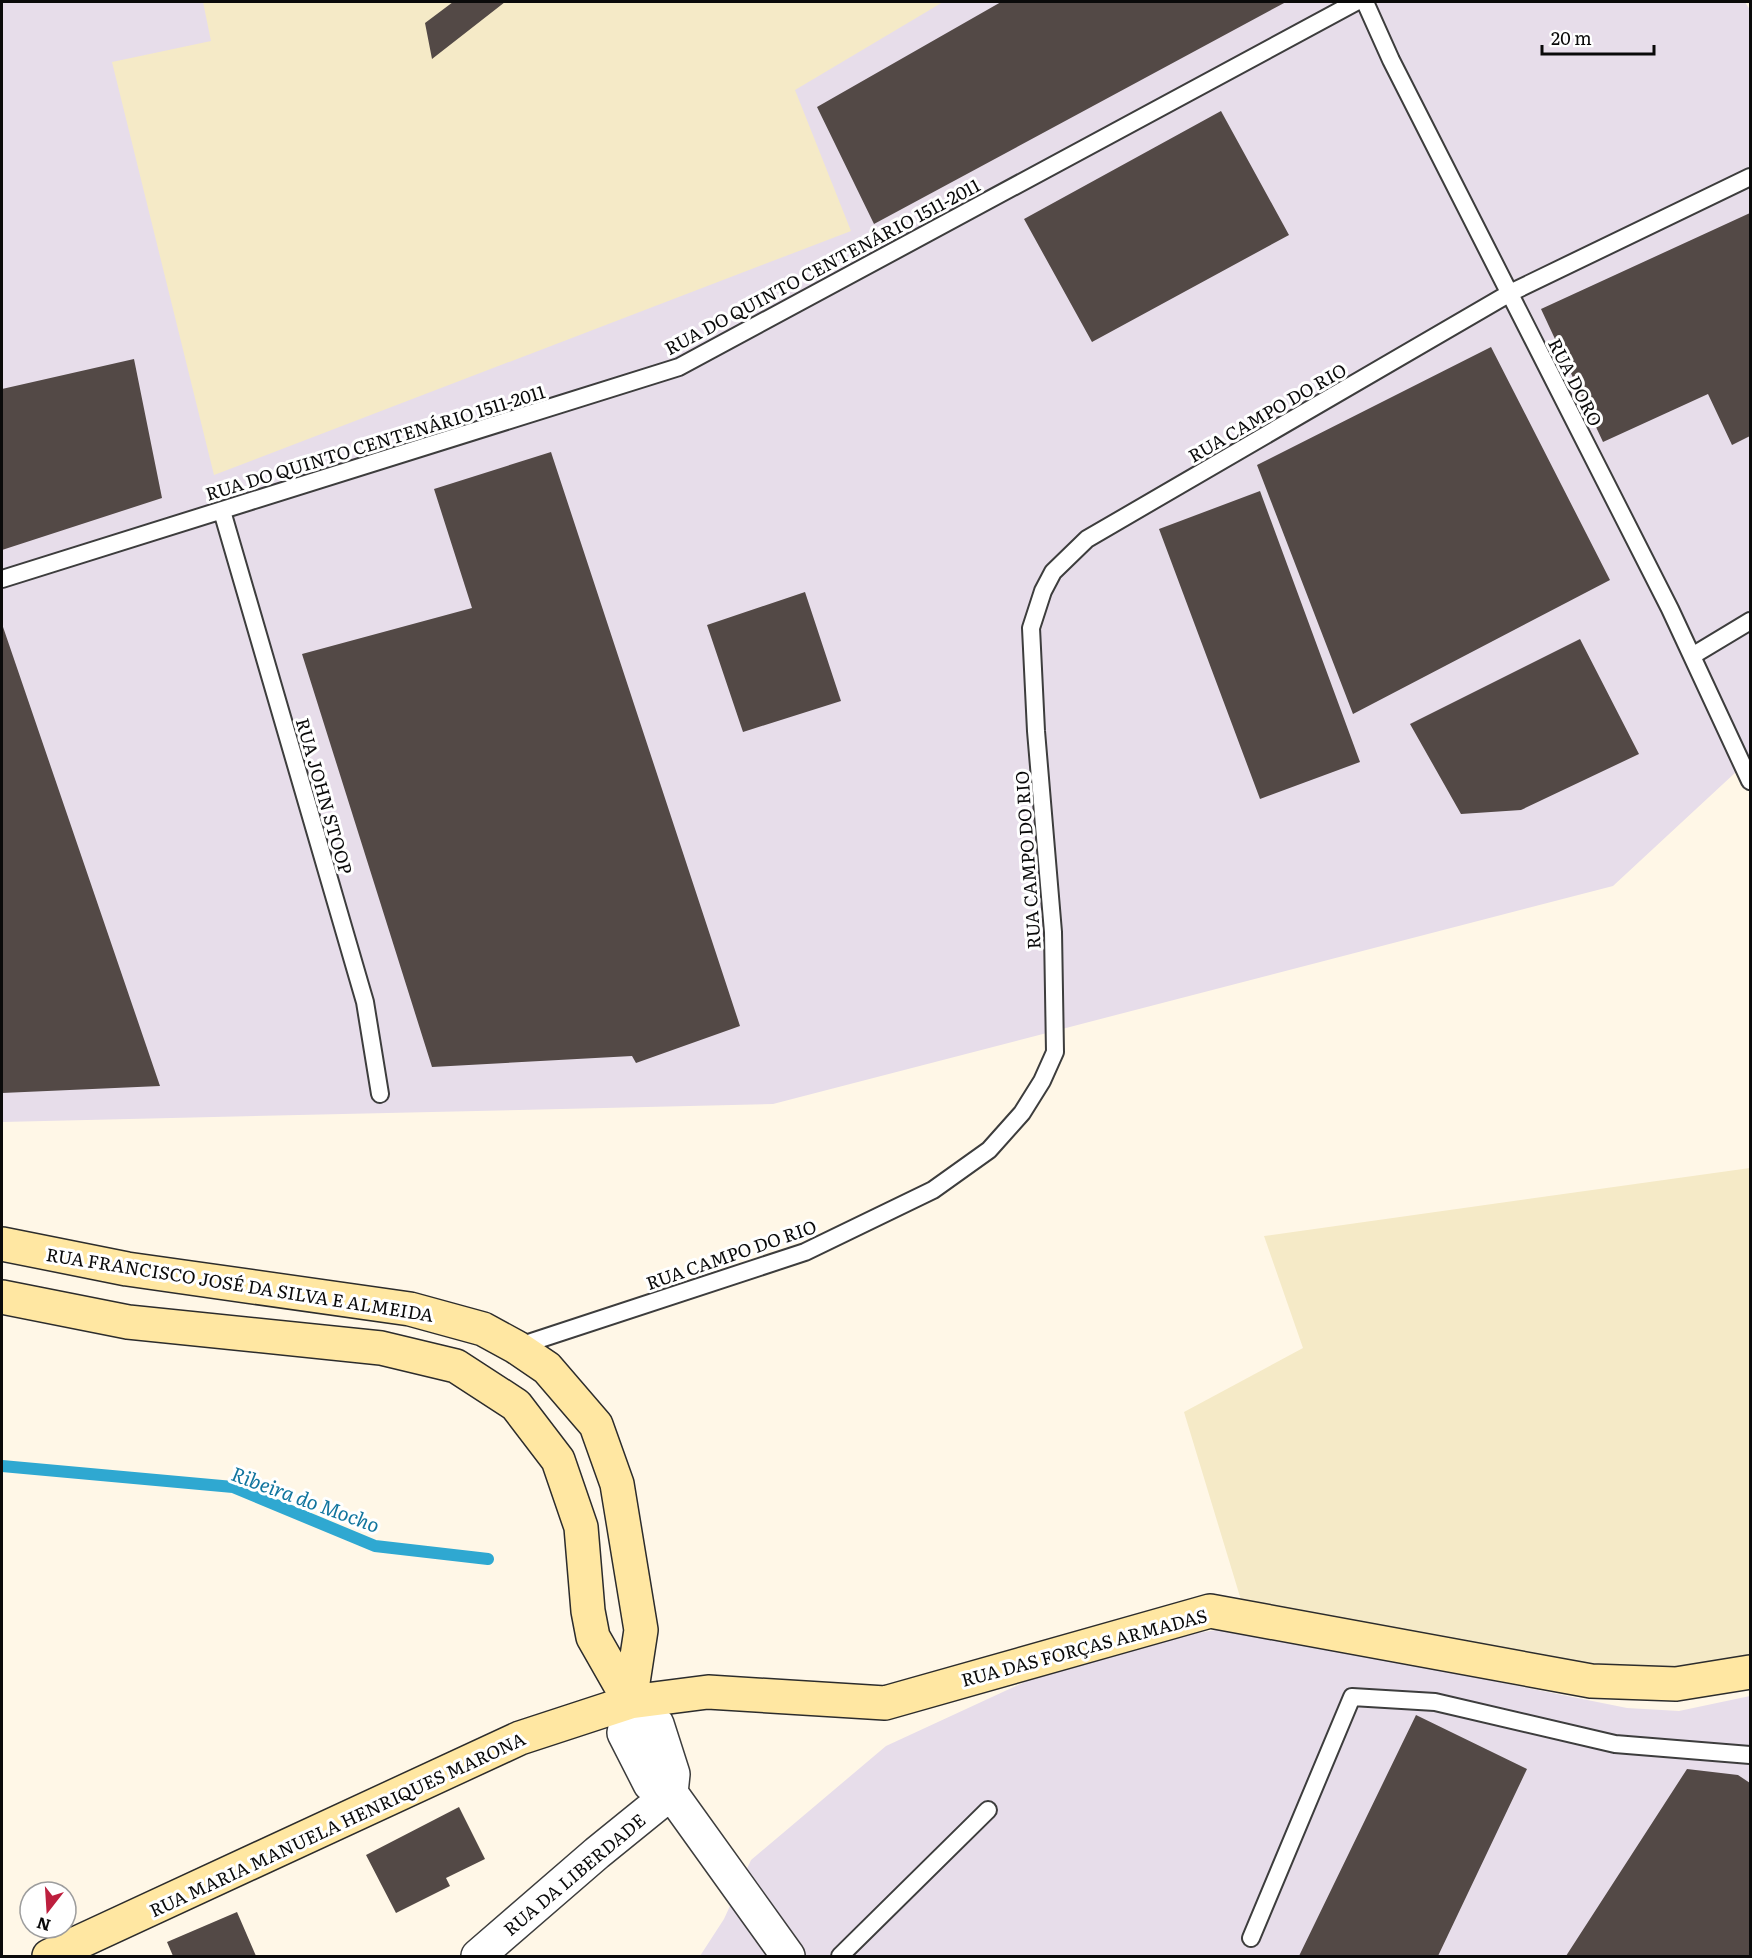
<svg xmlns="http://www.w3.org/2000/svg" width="1752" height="1958" font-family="Literata,serif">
<rect width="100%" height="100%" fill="#fff7e7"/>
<path fill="#e7ddea" d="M2 2H1745L1750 10V759L1613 886 773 1104 2 1122Z
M1223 1629 1252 1632 1627 1708 1679 1711 1750 1696V1956H700L724 1919 751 1860 886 1746 1042 1674 1140 1642Z"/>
<path fill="#f5eac7" d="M203 2H943L795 90 851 231 214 475 112 62 211 41Z
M1750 1168V1663L1595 1674 1391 1628 1241 1600 1184 1412 1303 1348 1264 1236Z"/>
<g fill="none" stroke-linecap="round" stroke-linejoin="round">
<path stroke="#2fa8d1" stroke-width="12" d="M2 1466 233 1487 375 1546 488 1559"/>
</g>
<path fill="#534946" d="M453 2H505L432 59 425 23Z
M1001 2H1286L874 224 817 107Z
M1221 111 1289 235 1092 342 1024 219Z
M1750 213V436L1732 445 1708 394 1603 442 1541 309Z
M1491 347 1610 580 1353 714 1257 465Z
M134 359 162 498 2 550V389Z
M551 452 740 1026 636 1063 632 1056 432 1067 302 654 472 608 434 489Z
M1260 491 1360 762 1260 799 1159 529Z
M805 592 841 701 743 732 707 625Z
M2 624 160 1086 2 1093Z
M1580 639 1639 754 1521 810 1461 814 1410 724Z
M1416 1715 1527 1769 1438 1956H1299Z
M1687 1769 1738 1775 1750 1783V1956H1566Z
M459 1807 485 1859 446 1878 450 1886 396 1913 366 1855Z
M237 1912 256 1956H173L167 1942Z"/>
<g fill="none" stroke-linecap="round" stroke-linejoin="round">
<defs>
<path id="lane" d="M1365 2 1391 60 1670 609 1750 781
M222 511 365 1002 380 1094
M2 579 679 367 1356 2
M1692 656 1750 621
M516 1347 805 1252 933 1190 989 1150 1022 1113 1042 1081 1055 1052 1053 932 1036 731 1031 628 1043 591 1053 572 1087 539 1510 293 1750 177
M1251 1938 1352 1697 1435 1702 1615 1744 1750 1755
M840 1956 988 1810"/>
<path id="street" d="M671 1793 673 1774 657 1724 630 1702 624 1733 650 1784 671 1793 788 1956
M478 1956 597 1853 671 1793"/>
<path id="secondary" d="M2 1244 127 1269 410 1309 483 1329 516 1347 547 1368 596 1425 617 1484 641 1630 630 1702
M2 1297 128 1322 381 1348 456 1366 516 1405 558 1460 581 1527 588 1611 593 1637 630 1702
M49 1956 520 1738 630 1702 708 1692 885 1703 1210 1611 1591 1681 1676 1684 1750 1672"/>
</defs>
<use href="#lane" stroke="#3d3d3d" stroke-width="20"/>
<use href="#street" stroke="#3d3d3d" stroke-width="36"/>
<use href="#secondary" stroke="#2c2c2c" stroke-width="36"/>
<use href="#lane" stroke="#fff" stroke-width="16"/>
<use href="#street" stroke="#fff" stroke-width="33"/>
<use href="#secondary" stroke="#ffe7a2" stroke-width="33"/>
</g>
<g text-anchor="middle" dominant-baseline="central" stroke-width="6" stroke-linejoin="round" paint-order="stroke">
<g font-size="18" fill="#0a0a0a" stroke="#fff">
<text transform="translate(822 266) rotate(-28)">RUA DO QUINTO CENTENÁRIO 1511-2011</text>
<text transform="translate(1576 382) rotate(63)">RUA DORO</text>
<text transform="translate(1267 412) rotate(-30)">RUA CAMPO DO RIO</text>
<text transform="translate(375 442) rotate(-17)">RUA DO QUINTO CENTENÁRIO 1511-2011</text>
<text transform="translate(325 796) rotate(74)">RUA JOHN STOOP</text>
<text transform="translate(1027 860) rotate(-94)">RUA CAMPO DO RIO</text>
<text transform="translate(731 1254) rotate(-19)">RUA CAMPO DO RIO</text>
<text transform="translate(240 1284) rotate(9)">RUA FRANCISCO JOSÉ DA SILVA E ALMEIDA</text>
<text transform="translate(1084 1647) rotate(-15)">RUA DAS FORÇAS ARMADAS</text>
<text transform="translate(337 1824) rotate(-25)">RUA MARIA MANUELA HENRIQUES MARONA</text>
<text transform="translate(574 1874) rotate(-40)">RUA DA LIBERDADE</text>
</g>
<g font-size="20" font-style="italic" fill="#11759e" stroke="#fff">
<text transform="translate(306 1498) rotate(20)">Ribeira do Mocho</text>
</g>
</g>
<rect width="1752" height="1958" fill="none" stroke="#0a0a0a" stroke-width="6"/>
<g transform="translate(48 1910) rotate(197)"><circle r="28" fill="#ffffff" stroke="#9d9d9d" stroke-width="1.5"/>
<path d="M0-4.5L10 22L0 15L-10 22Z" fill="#bd1f3e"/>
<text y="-9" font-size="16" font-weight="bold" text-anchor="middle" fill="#0a0a0a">N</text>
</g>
<path d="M1542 45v9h112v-9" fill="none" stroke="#0a0a0a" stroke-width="3"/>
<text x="1551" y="45" font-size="18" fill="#0a0a0a" stroke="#ffffff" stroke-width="4.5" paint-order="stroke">20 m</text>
</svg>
